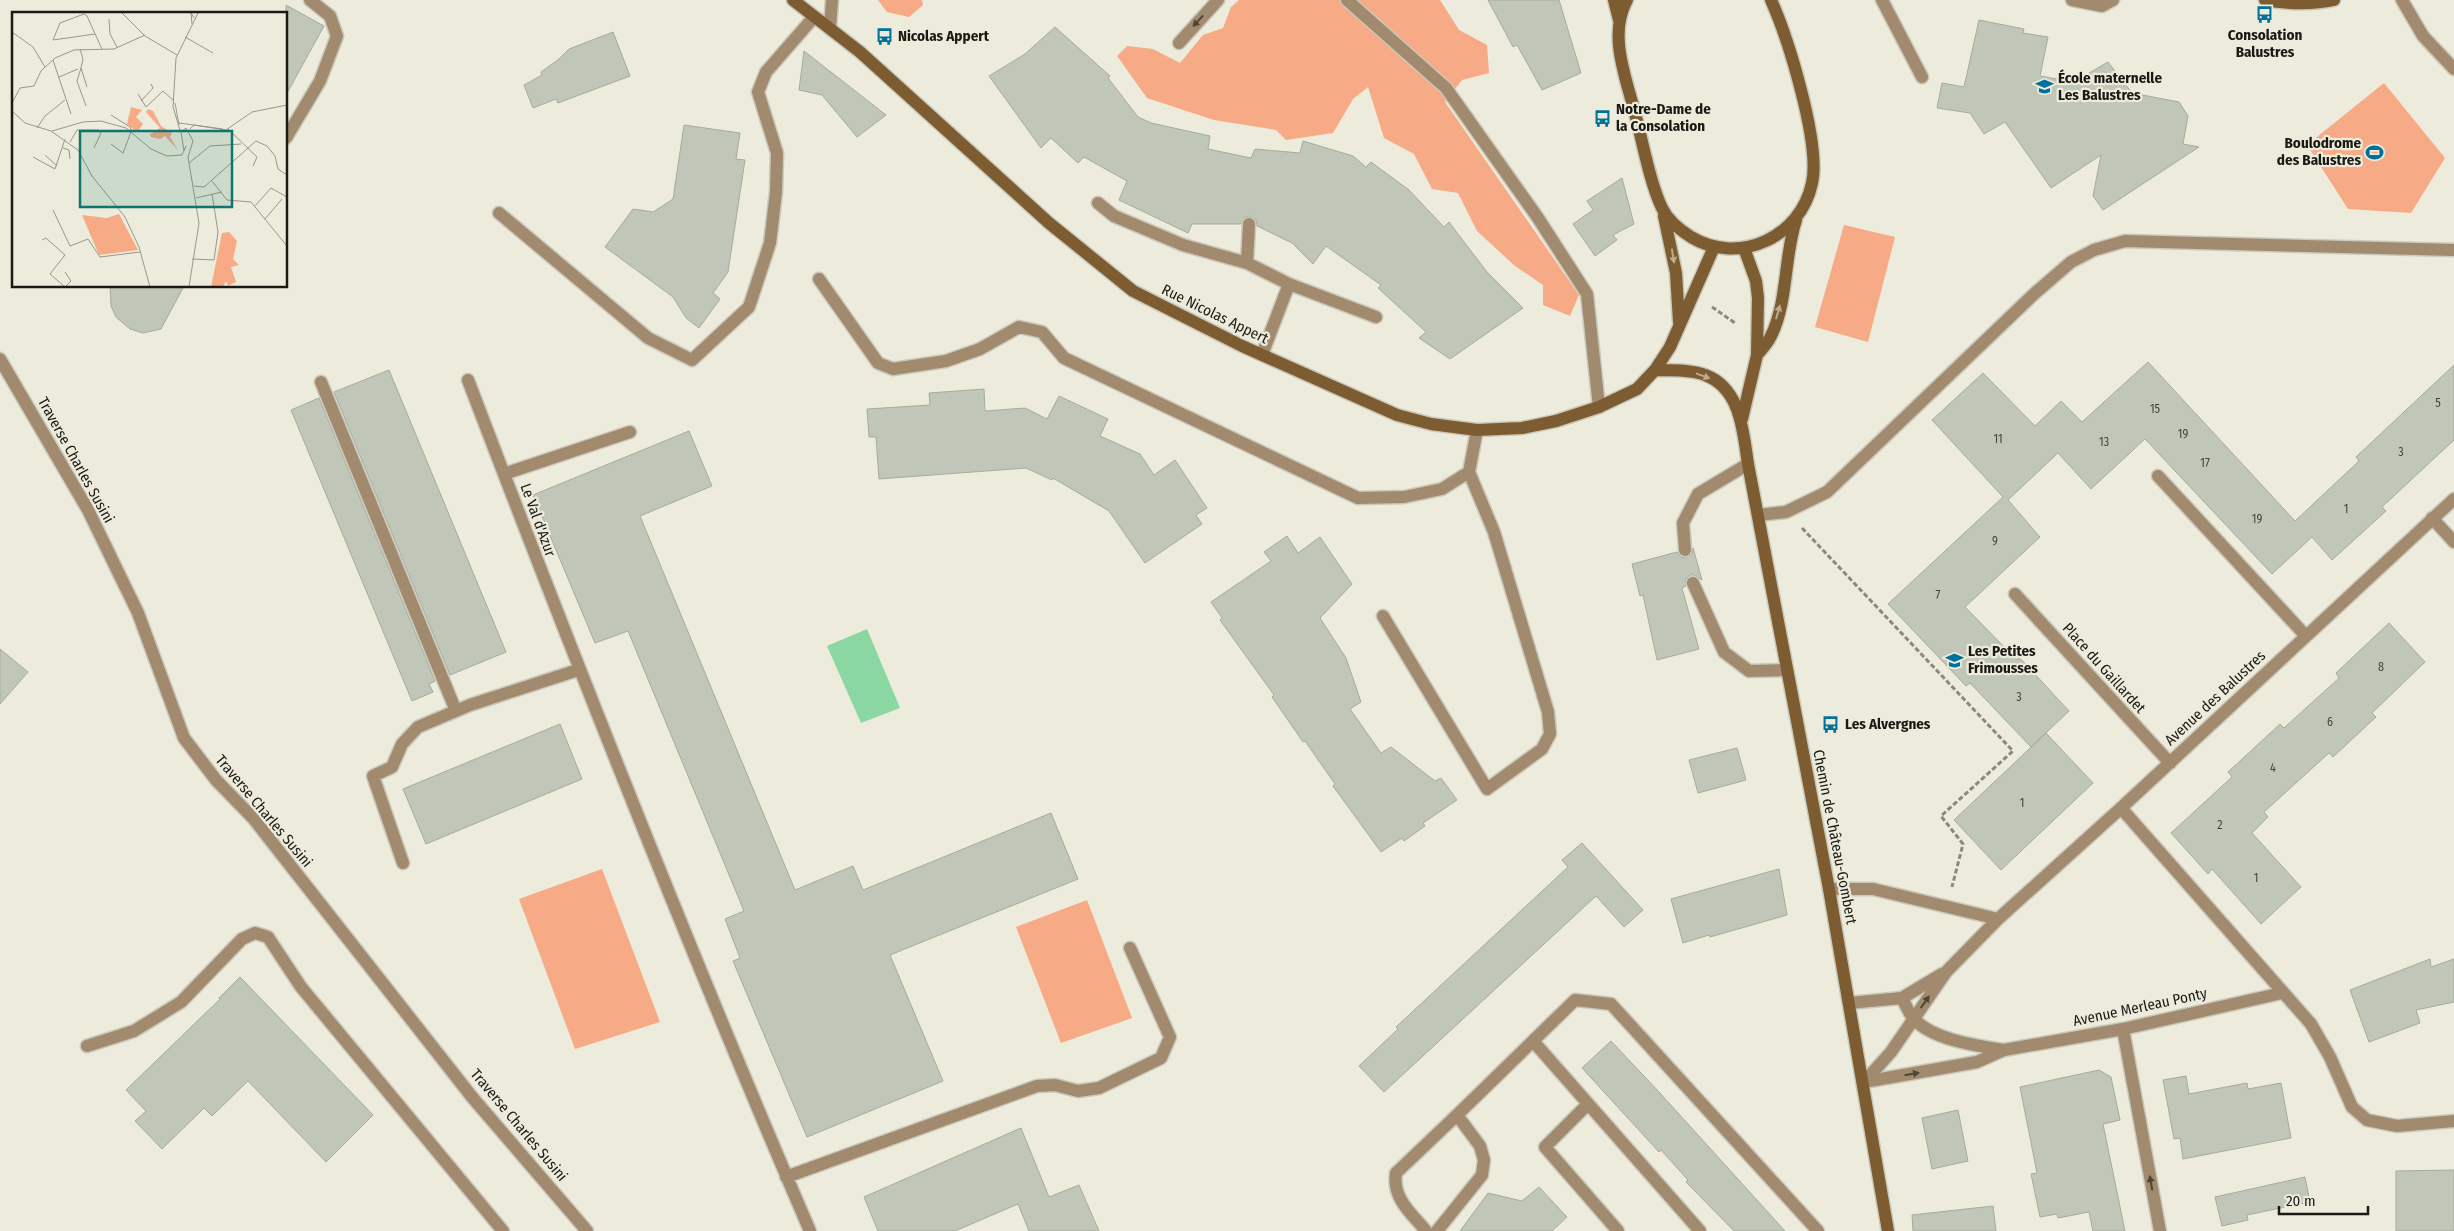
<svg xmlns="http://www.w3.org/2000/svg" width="2454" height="1231" font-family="'Fira Sans Condensed',sans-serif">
<rect width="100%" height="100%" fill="#edebdb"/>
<path fill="#f7aa86" d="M878 0H922L923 5 909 17 887 12Z
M1239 0H1440L1459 30 1487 45 1489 73 1462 80 1445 102 1579 295 1570 316 1543 305V285L1515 266 1477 231 1458 193 1432 189 1414 154 1384 138 1368 87 1353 99 1333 133 1286 140 1276 130 1214 120 1147 98 1117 56 1127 46 1153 49 1180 63 1203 35 1223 28 1231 7Z
M2384 83 2445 158 2411 213 2348 209 2307 145Z
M1844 225 1895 237 1868 342 1815 327Z
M602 869 660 1022 575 1049 519 899Z
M1087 900 1132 1018 1061 1043 1016 927Z"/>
<path fill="#8ad7a2" d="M867 629 900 708 861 723 827 646Z"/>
<path fill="#c0c7b8" stroke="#a5ab9d" d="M1488 0H1559L1581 73 1542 90 1517 45 1513 47Z
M286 5 324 26 286 95Z
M1979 20 2024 29 2023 33 2048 37 2040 76 2074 82 2108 62 2132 93 2179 102 2188 116 2183 144 2199 147 2103 210 2093 196 2101 155 2051 188 2005 122 1984 134 1970 113 1937 108 1942 83 1964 87Z
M1055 27 1110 76 1108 78 1138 117 1151 123 1210 136 1208 149 1251 158 1255 149 1300 153 1303 141 1353 156 1366 167 1371 162 1409 190 1444 227 1449 222 1487 272 1523 308 1450 359 1419 338 1426 332 1378 288 1381 285 1326 246 1313 264 1292 243 1257 226 1256 220 1250 216 1245 217 1241 224H1192L1188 233 1119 200 1127 181 1084 157 1078 163 1051 138 1041 148 989 76 1025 54Z
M613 32 630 76 558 103 556 99 533 108 524 85 542 75 541 72 559 59 569 49Z
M804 51 886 115 857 137 822 95 799 90Z
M684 125 740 133 736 159 745 160 728 272 713 293 720 299 699 328 686 318 673 297 605 247 633 209 653 212 673 199Z
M1622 178 1634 224 1613 235 1617 240 1595 256 1573 224 1593 210 1587 201Z
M110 286H184L161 329 143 333 130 329 116 317 111 306Z
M2148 362 2295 521 2359 461 2356 457 2454 365V440L2382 507 2386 511 2332 560 2312 537 2272 574 2145 439 2091 489 2058 453 2008 500 2040 537 1965 607 2017 660 2019 657 2069 711 2031 747 1970 683 1966 686 1888 604 2003 497 1932 420 1983 373 2035 426 2061 401 2082 422Z
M389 370 506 652 450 675 334 392Z
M984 389 985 411 1025 408 1047 419 1059 396 1108 419 1100 436 1140 454 1154 475 1175 460 1207 508 1196 515 1202 524 1145 563 1109 511 1053 478 1052 480 1026 468 879 479 876 437H869L867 409 930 405 929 393Z
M319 398 435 681 429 684 433 692 412 701 291 410Z
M689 431 712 486 640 516 795 890 853 866 863 890 1051 813 1078 879 890 955 943 1081 807 1137 733 961 740 958 725 919 744 911 628 631 595 643 533 495Z
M1287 536 1298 553 1320 537 1352 584 1320 618 1346 658 1361 702 1350 709 1381 753 1391 747 1435 781 1441 778 1457 800 1423 823 1425 826 1404 841 1402 838 1381 852 1333 786 1335 784 1305 741 1303 742 1272 697 1274 695 1220 620 1222 618 1211 602 1271 561 1264 552Z
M1693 548 1702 580 1694 575H1690L1686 579V586L1682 588 1699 649 1657 660 1643 595 1640 596 1632 564 1677 552 1681 557 1686 558 1692 554Z
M2389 623 2425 662 2372 713 2376 717 2333 757 2329 753 2264 812 2268 817 2252 833 2301 887 2261 924 2212 869 2208 874 2171 833 2232 777 2228 772 2280 724 2284 728 2339 678 2336 673Z
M0 649 28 672 0 704Z
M560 724 582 779 426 844 403 789Z
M2046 733 2093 783 2001 870 1954 820Z
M1737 748 1746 780 1698 793 1689 760Z
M1582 843 1643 910 1624 927 1596 896 1384 1092 1359 1066 1398 1029 1396 1027 1568 867 1562 860Z
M1779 869 1787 915 1710 937 1709 935 1683 943 1671 899Z
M2430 959 2431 967 2454 959V1002L2416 1010 2420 1023 2369 1042 2350 990Z
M240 977 373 1115 326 1162 248 1081 212 1116 204 1108 162 1149 135 1121 146 1111 126 1090 220 999 219 998Z
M1611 1041 1659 1092 1785 1231H1734L1686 1182 1688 1180 1661 1150 1659 1152 1582 1068Z
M2099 1070 2111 1077 2120 1120 2103 1124 2125 1231H2093L2089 1212 2058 1218 2057 1214 2040 1217 2031 1174 2037 1173 2020 1087Z
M2186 1076 2189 1094 2247 1083 2248 1089 2281 1083 2291 1138 2183 1159 2180 1138 2174 1139 2163 1080Z
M1958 1110 1968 1161 1932 1169 1922 1118Z
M1021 1128 1049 1197 1079 1185 1099 1231H1029L1018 1204 955 1231H878L864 1197Z
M2454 1170V1231H2396V1171Z
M2305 1177 2310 1202 2247 1215 2248 1220 2222 1226 2215 1197Z
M1539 1187 1567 1217 1552 1231H1460L1488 1193 1522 1201Z
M1993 1206 1996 1231H1913L1912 1215Z"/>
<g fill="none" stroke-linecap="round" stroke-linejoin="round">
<defs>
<path id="lane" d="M1347 0 1446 88 1538 218 1587 294 1599 407
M1882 0 1922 77
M2072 0 2102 6 2113 0
M1179 43 1218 0
M1098 203 1114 216 1183 245 1247 263 1289 284 1376 317
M1247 263 1249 224
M819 279 878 363 893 369 946 361 980 349 1019 327 1042 332 1064 358 1358 498 1404 497 1442 489 1469 472 1477 430
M1262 355 1289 284
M468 380C577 666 689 950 810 1231
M321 382 456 711
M504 474 630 432
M2158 476 2305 635
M2432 518 2454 542
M1685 550 1683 523 1698 494 1748 464
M1693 583 1724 652 1749 671 1786 670
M2015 594 2170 763
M1383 616 1487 789 1542 749 1550 734 1548 712 1494 532 1469 472
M403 863 373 776 392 767 402 744 418 727 470 705 578 670
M1533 1041 1700 1231
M87 1046 134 1031 181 1002 242 939 255 933 268 937 301 987 503 1231
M1588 1104 1545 1147 1618 1231
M786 1177 1037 1086 1055 1085 1078 1091 1099 1088 1161 1058 1170 1037 1130 948
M1426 1231C1411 1213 1392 1198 1396 1173L1457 1115
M1437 1231 1482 1175 1484 1160 1480 1146 1457 1115 1575 1000 1611 1004 1818 1231"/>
<path id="street" d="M2402 0 2423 36 2454 69
M830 28 832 0
M286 138 320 81 337 36 330 16 310 0
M499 213 648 338 692 360 749 307 770 243 776 192 777 153 758 92 766 72 814 17
M0 359 88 510 138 613 184 738 216 780 253 818 472 1097 587 1231
M1758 515 1786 512 1827 492 2034 294 2071 262 2094 250 2125 241 2454 250
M2121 808 2311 1024 2330 1057 2352 1107 2367 1120 2397 1126 2454 1121
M1829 889H1873L1998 919 2121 808 2454 499
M1902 998C1905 1004 1909 1013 1913 1018 1932 1040 1978 1046 2004 1050
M1849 1003 1902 998 1942 974
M2123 1029 2160 1231
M1864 1082 1977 1062 2004 1050 2123 1029 2282 993
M1864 1082 1891 1052 1946 972 1998 919"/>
<path id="secondary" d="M793 0 860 52 1049 223 1133 291 1242 346 1397 415 1431 424 1477 430 1522 428 1556 421 1599 407 1637 389 1655 370 1670 347 1714 247
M1614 0 1619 20
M1627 0C1609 33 1624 72 1633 106 1642 137 1649 181 1662 208 1668 221 1680 230 1691 237 1739 266 1801 237 1812 183 1821 144 1788 38 1771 0
M2265 0C2288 4 2311 5 2334 0
M1664 216 1676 273 1679 322
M1757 355C1762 349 1768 343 1771 336 1788 302 1784 256 1796 220
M1655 370C1671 371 1690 369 1705 375 1741 388 1743 432 1748 464L1829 889 1888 1231
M1742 419 1757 355 1758 298 1756 281 1744 248"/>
</defs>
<use href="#lane" stroke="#cbc9bb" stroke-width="15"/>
<use href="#street" stroke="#cbc9bb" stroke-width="15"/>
<use href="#secondary" stroke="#cbc9bb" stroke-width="15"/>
<path stroke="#8a897e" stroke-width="3" stroke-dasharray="5 2.5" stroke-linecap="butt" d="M1712 307 1735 323
M1802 528 2013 751 1941 816 1963 844 1952 887"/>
<use href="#lane" stroke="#a18a6e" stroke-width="12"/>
<use href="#street" stroke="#a18a6e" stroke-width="12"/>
<use href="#secondary" stroke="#7c5c30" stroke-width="12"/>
</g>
<defs><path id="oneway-solid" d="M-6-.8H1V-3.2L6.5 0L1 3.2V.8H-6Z" transform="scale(1.25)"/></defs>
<g fill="#504638">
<use href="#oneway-solid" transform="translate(1198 21) rotate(133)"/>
<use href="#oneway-solid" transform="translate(1925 1002) rotate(-55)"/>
<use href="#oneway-solid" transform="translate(1912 1074) rotate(-10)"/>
<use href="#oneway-solid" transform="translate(2151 1183) rotate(-100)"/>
</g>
<g fill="#baab8e">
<use href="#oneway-solid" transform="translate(1673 256) rotate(81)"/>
<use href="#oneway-solid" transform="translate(1778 312) rotate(-74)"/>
<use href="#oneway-solid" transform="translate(1703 376) rotate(20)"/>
</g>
<defs>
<symbol id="bus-bare" viewBox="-9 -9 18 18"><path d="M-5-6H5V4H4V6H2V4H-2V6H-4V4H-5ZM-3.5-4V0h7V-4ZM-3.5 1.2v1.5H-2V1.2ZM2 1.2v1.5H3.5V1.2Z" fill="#00719c" stroke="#edebdb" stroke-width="2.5" paint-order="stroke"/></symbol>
<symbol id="school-bare" viewBox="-9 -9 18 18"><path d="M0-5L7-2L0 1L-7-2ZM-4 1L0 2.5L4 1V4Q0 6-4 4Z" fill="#00719c" stroke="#edebdb" stroke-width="2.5" paint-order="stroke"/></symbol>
<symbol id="stadium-bare" viewBox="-9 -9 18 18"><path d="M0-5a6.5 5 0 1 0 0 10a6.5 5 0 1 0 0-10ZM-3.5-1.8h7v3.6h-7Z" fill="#00719c" stroke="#edebdb" stroke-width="2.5" paint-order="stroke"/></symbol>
</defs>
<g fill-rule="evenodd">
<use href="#bus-bare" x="2252" y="2" width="25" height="25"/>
<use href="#bus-bare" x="872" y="24" width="25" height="25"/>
<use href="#school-bare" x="2032" y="74" width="25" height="25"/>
<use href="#bus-bare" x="1590" y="106" width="25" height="25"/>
<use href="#stadium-bare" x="2362" y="140" width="25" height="25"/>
<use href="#school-bare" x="1942" y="648" width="25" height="25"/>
<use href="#bus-bare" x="1818" y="712" width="25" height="25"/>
</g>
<g text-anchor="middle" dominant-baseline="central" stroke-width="4.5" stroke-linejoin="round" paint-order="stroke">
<g font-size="12" fill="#44443d">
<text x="2438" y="403">5</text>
<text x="2155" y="409">15</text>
<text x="2183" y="434">19</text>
<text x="1998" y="439">11</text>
<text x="2104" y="442">13</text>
<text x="2401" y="452">3</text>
<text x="2205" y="463">17</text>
<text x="2346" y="509">1</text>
<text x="2257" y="519">19</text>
<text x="1995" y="541">9</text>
<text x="1938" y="595">7</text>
<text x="2381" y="667">8</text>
<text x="2019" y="697">3</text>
<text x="2330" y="722">6</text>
<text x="2273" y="768">4</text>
<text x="2022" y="803">1</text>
<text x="2220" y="825">2</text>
<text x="2256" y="878">1</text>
</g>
<g font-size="15" font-weight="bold" fill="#1a1914" stroke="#edebdb" text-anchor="start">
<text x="2265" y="35" text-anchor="middle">Consolation<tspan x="2265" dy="17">Balustres</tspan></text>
<text x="898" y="36">Nicolas Appert</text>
<text x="2058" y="78">École maternelle<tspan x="2058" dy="17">Les Balustres</tspan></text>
<text x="1616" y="109">Notre-Dame de<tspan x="1616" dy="17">la Consolation</tspan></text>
<text x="2361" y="143" text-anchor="end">Boulodrome<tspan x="2361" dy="17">des Balustres</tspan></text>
<text x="1968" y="651">Les Petites<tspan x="1968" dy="17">Frimousses</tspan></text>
<text x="1845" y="724">Les Alvergnes</text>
</g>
<g font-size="15" fill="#1a1914" stroke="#edebdb">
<text transform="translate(1215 314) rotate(26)">Rue Nicolas Appert</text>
<text transform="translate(76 460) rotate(61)">Traverse Charles Susini</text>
<text transform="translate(538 520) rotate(70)">Le Val d'Azur</text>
<text transform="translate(2104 668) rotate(48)">Place du Gaillardet</text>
<text transform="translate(2215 698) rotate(-43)">Avenue des Balustres</text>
<text transform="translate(264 811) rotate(50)">Traverse Charles Susini</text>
<text transform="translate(1835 837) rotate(79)">Chemin de Château-Gombert</text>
<text transform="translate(2140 1007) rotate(-12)">Avenue Merleau Ponty</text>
<text transform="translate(519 1125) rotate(50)">Traverse Charles Susini</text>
</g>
</g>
<g transform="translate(12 12)">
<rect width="275" height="275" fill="#edebdb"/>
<path d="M119 95 130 98 124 105 131 112 125 120 115 112ZM136 97 141 99 149 114 160 121 158 125 166 138 153 124 148 127 139 125 138 122 148 116 134 100ZM107 202 126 238 87 243 70 203 95 206ZM217 220 225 229 221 247 227 253 219 255 224 270 216 274 214 269 211 275H199L210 221Z" fill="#f7aa86"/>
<path fill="none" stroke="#99978b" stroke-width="1" d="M109 0 133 24 165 43M97 7 98 22 105 35M180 12 179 1 182 6M0 20 21 35 33 55M83 22 41 28 48 11 72 2 75 4 89 35 90 37M173 25 201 41M68 37 71 47 69 56 75 75M41 48 59 102M69 56 65 69 74 94M47 65 66 57M126 82 134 95 151 79 162 89M129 89 141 76 139 72M0 91 8 76 22 74 29 59 43 46 62 38 102 37 133 23M163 91 167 113M0 99 13 111 39 119 66 138 80 164 113 205 127 235 138 275M99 103 118 115 120 120M167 111 211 117M25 116 33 104 53 88M178 117 182 113 214 118 240 100 275 93M216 117 245 145 241 154M168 118 161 95 164 46 186 1M40 119 71 110 89 109 114 116 139 137 155 144 170 143 174 134M58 130 65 118H87L89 121 82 136M99 132 111 141 119 120M51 136 57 138 58 147M172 139 169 120 174 116 181 129 176 145 187 211 177 275M33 143 45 154M21 145 43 157 53 127M177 151 198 134 229 132M200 169 215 188 239 190 275 234M182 174 192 175 244 129 255 134 263 144 266 157 275 163M184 186 210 180M243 194 259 176 275 185M41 198 58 234 76 227 88 245 128 240M253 207 270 187M30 228 34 226 53 243 38 262 53 275M180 247 202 248 206 220 200 182M53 260 59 269 54 274"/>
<path fill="#0f766e" fill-opacity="0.15" stroke="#0f766e" stroke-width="2.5" d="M68 119H220V195H68Z"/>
<rect width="275" height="275" fill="none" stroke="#1a1914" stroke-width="2.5"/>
</g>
<path d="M2279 1206v8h89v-8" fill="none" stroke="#1a1914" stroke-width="2.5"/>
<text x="2286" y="1206" font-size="15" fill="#1a1914" stroke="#edebdb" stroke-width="4" paint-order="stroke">20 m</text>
</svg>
